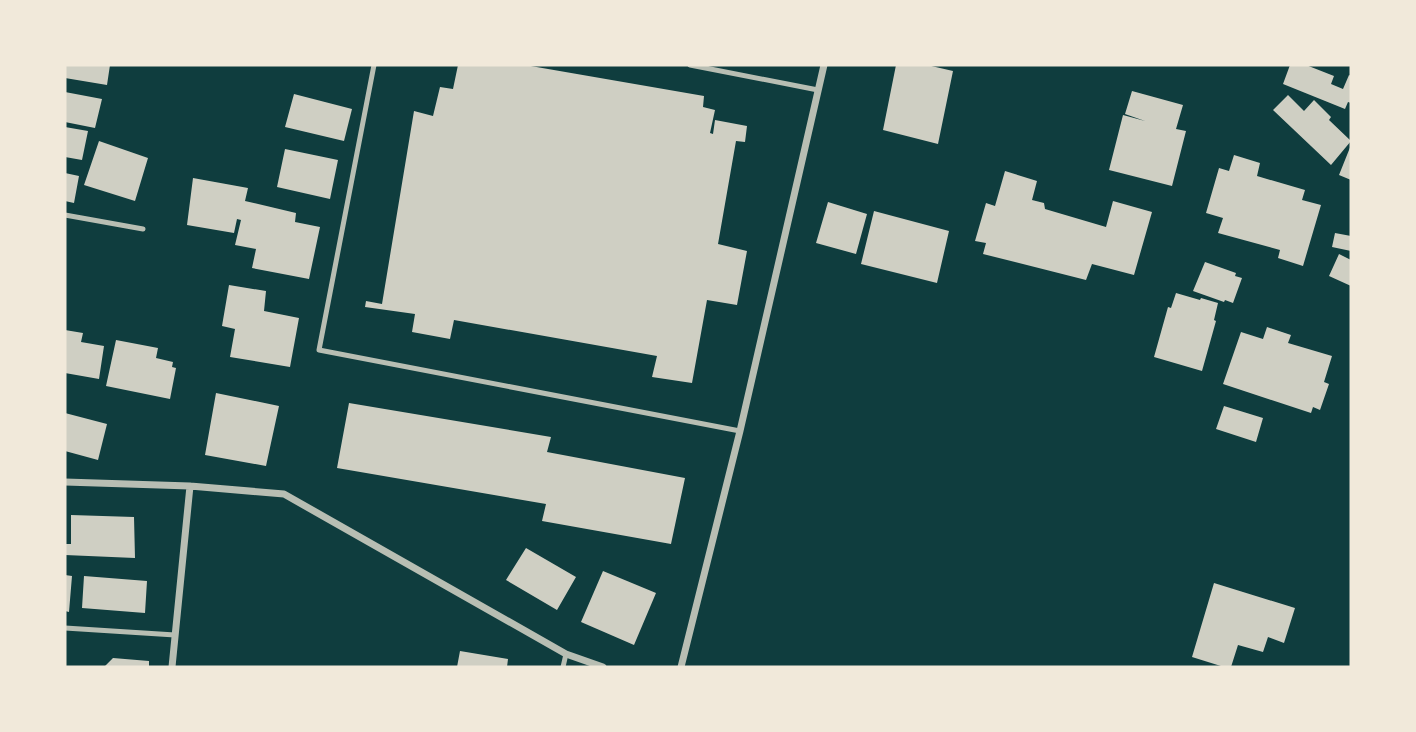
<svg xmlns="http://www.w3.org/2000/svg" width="1416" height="732" font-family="'DM Sans',sans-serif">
<rect width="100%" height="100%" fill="#0f3d3e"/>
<path fill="#cfcfc3" d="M65 65H110L107 85 65 78Z
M458 65H525L704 96 703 107 715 110 710 133 713 134 715 120 747 126 745 142 736 141 718 244 747 251 737 305 707 300 692 383 652 377 657 356 454 320 450 339 412 332 415 314 365 307 366 301 382 304 414 111 433 116 440 87 453 89Z
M896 65H927L953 71 938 144 883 130Z
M1290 65H1306L1334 76 1331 84 1343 89 1349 75 1351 76V103L1348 102 1345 109 1283 84Z
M1132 91 1183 105 1176 129 1186 131 1172 186 1109 170 1123 115 1145 121 1125 114Z
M65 92 102 99 95 128 65 122Z
M294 94 352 109 344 141 285 127Z
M1288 95 1304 111 1314 100 1331 117 1329 120 1351 141 1331 165 1273 110Z
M65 127 88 131 82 160 65 157Z
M99 141 148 158 135 201 84 185Z
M1351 145V180L1339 175Z
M285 149 338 160 330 199 277 187Z
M1234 155 1260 163 1257 176 1305 190 1302 200 1321 205 1303 266 1278 258 1280 250 1218 233 1223 218 1206 213 1219 168 1229 171Z
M1005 171 1037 181 1032 200 1044 203 1045 209 1106 227 1113 201 1152 212 1134 275 1092 264 1086 280 983 254 986 243 975 241 986 203 995 206Z
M65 173 79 176 74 203 65 201Z
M193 178 248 188 245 201 296 213 295 222 320 227 309 279 252 268 256 249 235 245 241 220 237 219 234 233 187 225Z
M828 202 867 214 856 254 816 243Z
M874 211 949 231 937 283 861 264Z
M1335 233 1351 236V251L1332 247Z
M1339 254 1351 260V286L1329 276Z
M1205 262 1236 273 1235 276 1242 278 1233 303 1225 300 1224 302 1193 291Z
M229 285 266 291 264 311 299 318 290 367 230 357 235 329 222 326Z
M1176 293 1200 300 1201 298 1218 303 1214 320 1216 321 1202 371 1154 357 1168 307 1171 308Z
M1267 327 1291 335 1288 343 1332 356 1324 382 1329 384 1320 410 1313 407 1311 413 1223 384 1241 332 1263 339Z
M65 330 83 333 81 342 104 346 99 379 65 373Z
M116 340 158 348 156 358 173 362 172 367 176 368 170 399 106 386Z
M216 393 279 406 266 466 205 455Z
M349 403 551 437 547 452 685 478 671 544 542 521 546 504 337 468Z
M1224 406 1263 418 1256 442 1216 429Z
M65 413 107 424 98 460 65 451Z
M71 515 134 517 135 558 65 555V544H71Z
M526 548 576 577 557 610 506 580Z
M603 571 656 593 634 645 581 622Z
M65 575 72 576 69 612 65 611Z
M84 576 147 581 145 613 82 608Z
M1214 583 1295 608 1284 643 1268 637 1263 652 1238 645 1231 667H1224L1192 657Z
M460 651 508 659 507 667H457Z
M113 658 149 661V667H104Z"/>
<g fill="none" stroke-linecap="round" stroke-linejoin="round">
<path stroke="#b8beb3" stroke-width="5" d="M374 65 319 350 740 431
M690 65 818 90
M65 215 143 229
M65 628 175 635
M563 667 566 654"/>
<path stroke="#b8beb3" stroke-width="7" d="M65 482 190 486 284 494 566 654 603 667
M172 667 190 486
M681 667 740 431 824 65"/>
</g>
<rect width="1416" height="732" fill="none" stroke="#f1e9da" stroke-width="133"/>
</svg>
